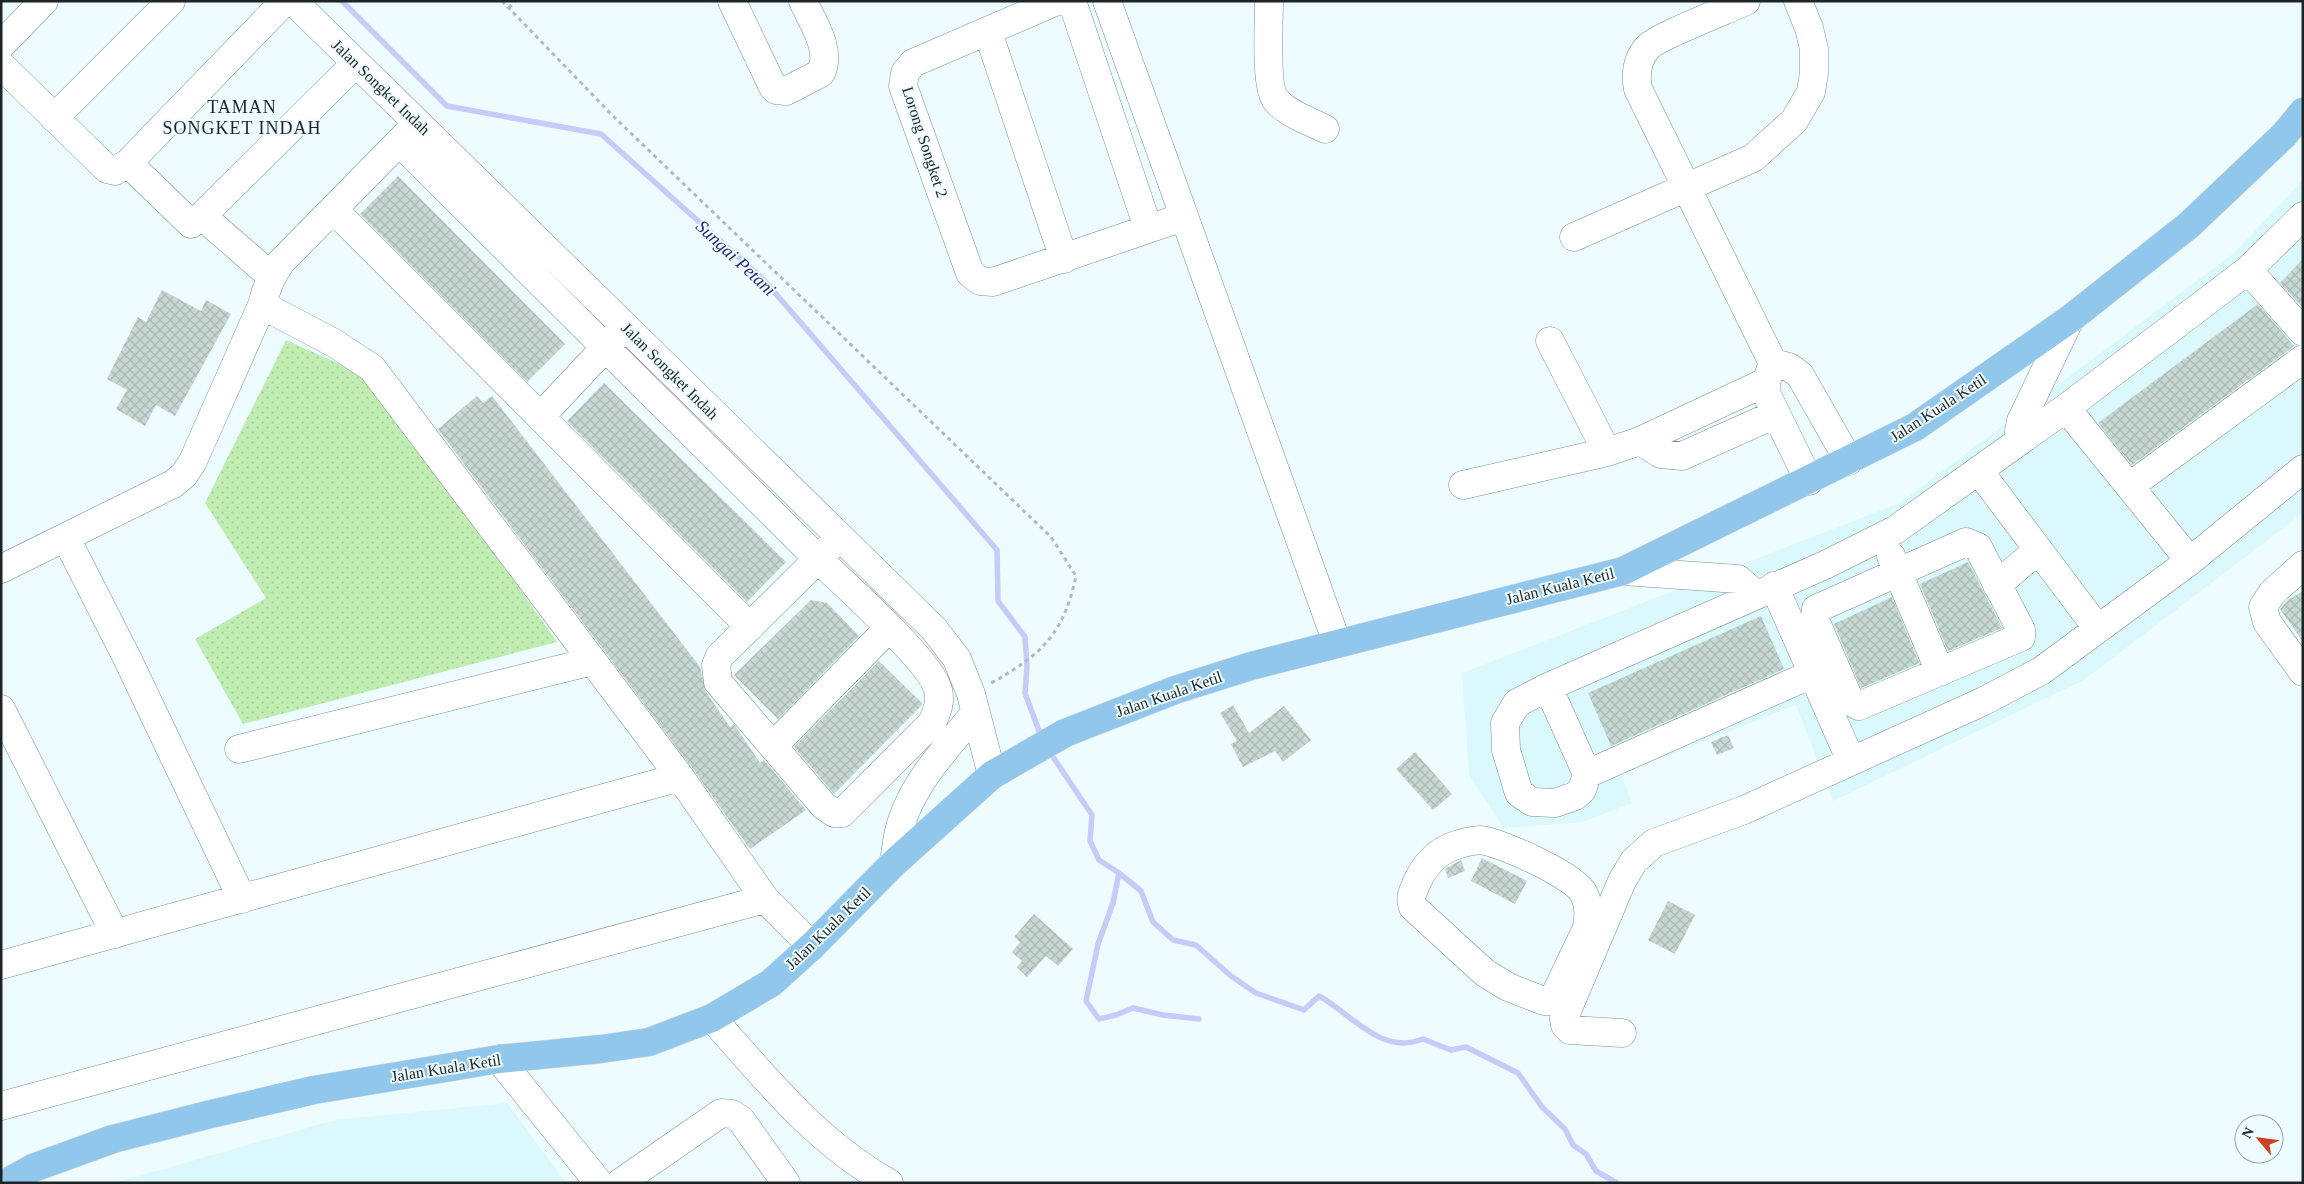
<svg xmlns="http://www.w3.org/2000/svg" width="2304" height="1184" font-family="'Times New Roman',serif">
<defs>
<pattern id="grass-dots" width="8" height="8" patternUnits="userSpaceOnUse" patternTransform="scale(1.25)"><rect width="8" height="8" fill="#c0eeb2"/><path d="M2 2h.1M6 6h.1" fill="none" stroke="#a5cc99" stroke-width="1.8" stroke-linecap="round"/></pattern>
<pattern id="building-cross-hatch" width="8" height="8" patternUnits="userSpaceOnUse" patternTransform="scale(1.25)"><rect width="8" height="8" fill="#c6d8d2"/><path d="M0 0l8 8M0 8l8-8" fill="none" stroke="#aab9b4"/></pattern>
</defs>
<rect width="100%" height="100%" fill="#edfcfe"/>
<path fill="#dbf8fc" d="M2303 180V513L2084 680 1833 801 1796 705 1621 774 1632 803 1582 822 1504 828 1469 775 1462 673 1900 503 2234 253Z
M507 1103 566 1183H115L335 1120Z"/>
<path fill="url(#grass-dots)" d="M286 340 371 378 557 642 243 724 195 639 266 598 205 503Z"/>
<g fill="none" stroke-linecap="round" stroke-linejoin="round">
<path stroke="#c4ccf9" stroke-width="5.5" d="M342 1 447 106 601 134 764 280 997 550 998 601 1025 637 1027 667 1025 693 1042 739
M1049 751 1092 815 1090 841 1099 860 1119 873 1113 903 1098 944 1086 1001 1099 1019 1116 1015 1133 1008 1163 1015 1199 1019
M1119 873 1141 891 1153 922 1173 940 1196 945 1231 976 1256 993 1304 1010 1319 996C1352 1014 1381 1056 1423 1039L1451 1050 1466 1047 1518 1073 1542 1107 1565 1129 1573 1145 1586 1154 1596 1171 1617 1183"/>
</g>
<path fill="url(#building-cross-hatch)" d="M398 176 565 344 527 382 360 214Z
M2303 259V308L2280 283Z
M162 290 201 311 206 300 231 314 175 416 156 405 145 426 116 409 127 390 107 379 138 317 146 322Z
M2258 304 2294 346 2132 465 2098 423Z
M604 383 786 562 747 602 567 421Z
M477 396 483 403 492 396 700 667 706 692 730 727 734 724 760 763 764 760 806 810 750 849 692 768 438 429Z
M1968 562 2002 628 1948 651 1920 584Z
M2303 591V642L2280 609 2288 600Z
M1892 597 1919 663 1861 688 1834 624Z
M811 600 827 603 859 636 778 719 734 675Z
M1761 616 1784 669 1611 746 1588 693Z
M879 661 923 704 834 794 794 747Z
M1233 705 1249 733 1284 706 1311 740 1283 762 1275 751 1243 767 1231 744 1237 741 1220 713Z
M1728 735 1734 748 1717 755 1711 742Z
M1415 752 1452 794 1433 810 1396 769Z
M1482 858 1527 881 1515 904 1471 881Z
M1461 860 1465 871 1448 878 1445 869Z
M1668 901 1695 915 1675 954 1648 940Z
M1034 914 1073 949 1058 966 1046 956 1027 977 1017 967 1022 961 1012 952 1020 942 1014 937Z"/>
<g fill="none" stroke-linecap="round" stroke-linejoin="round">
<defs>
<path id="minor" d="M293 1 934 629 957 659 971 694 992 775
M732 1 773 87 776 90 786 91 821 73C832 50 813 23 803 1
M1057 1 913 63 905 73 903 86 970 273 980 281 993 282 1183 217
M1072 1 1148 228
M1107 1 1337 643
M1269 1C1269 20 1265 88 1276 100 1287 114 1310 121 1325 129
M1746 1C1729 9 1657 37 1648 47 1637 59 1635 73 1638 89L1773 363 1766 382 1767 395 1809 481
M988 32 1064 259
M1 45 44 1
M1 65 107 169 115 171 128 163 285 1
M54 118 171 1
M399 142 818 559C843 583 932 662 938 690 941 703 937 711 932 723L842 813H834L823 805 718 682 716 665 720 656 839 538
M128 163 191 224 202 216 356 63
M334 210 750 627
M202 216 271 276
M1574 237 1753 158 1794 121 1811 92 1814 73V49L1809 28 1798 1
M2248 270 2303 332
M262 305 334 343 372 368 680 777 765 899 812 946
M1550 341 1607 452
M1773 363 1789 367 1800 375 1849 461
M2066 408 2190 561
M540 417 618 334
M1640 441 1661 454 1682 456 1776 414
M2020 441 2019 431 2021 421 2070 319
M1979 471 2098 629
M1463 485 1607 452 1640 441 1766 382
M2130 486 2303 359
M66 538 128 660 242 899
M1966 542 1978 547 2021 630V637L1859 706 1850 701 1815 620 1816 609Z
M1891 556 1940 672
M2303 565 2272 593 2263 607 2267 622 2303 672
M1 569 173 484 184 475 193 461 262 305C266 288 271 276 281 262L412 129
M1623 571 1738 579 1755 594
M1997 585 2038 550
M1774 586 1851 761
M1548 687 1587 774 1812 674
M1 709 115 934
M773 746 889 628
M239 749 593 661
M1587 774 1582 790 1575 796 1555 803 1532 802 1519 793 1506 750 1505 723 1517 703 1548 687 1825 565 1895 530 2066 408 2248 270 2303 216
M1480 840C1500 842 1576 876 1584 894 1589 904 1589 917 1587 928L1555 995 1550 1001H1544L1508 987 1485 973 1413 907C1409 898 1413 891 1417 882 1430 854 1450 843 1480 840Z
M894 863C896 849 897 834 902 821 915 780 948 747 975 713
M1 965 680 777
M712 1018C766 1079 816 1142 889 1183
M1622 1033 1570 1030 1565 1025 1564 1018 1622 881 1634 861 1654 843 1744 810 1984 701 2041 671 2190 561 2303 469
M499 1059 599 1183
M1 1106 765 899
M620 1183 721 1113 732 1114 741 1120 786 1183"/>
<path id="major" d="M6 1183 33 1168 113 1139 211 1114 314 1090 499 1059 601 1049 649 1042 712 1018 771 983 812 946 894 863 992 775 1065 733 1175 690 1251 666 1623 571 1915 427 2070 319 2189 225 2284 135 2303 112"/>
</defs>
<use href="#minor" stroke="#7c8e91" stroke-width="29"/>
<use href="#major" stroke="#d6d8d8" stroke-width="29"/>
<path stroke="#afbbbd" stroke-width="3" stroke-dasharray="4 4" stroke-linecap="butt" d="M502 1 614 117 1051 537 1076 576C1064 633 1042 655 991 683
M509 8 515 1"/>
<use href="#minor" stroke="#fff" stroke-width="28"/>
<use href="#major" stroke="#92c7ec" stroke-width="28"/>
</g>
<g text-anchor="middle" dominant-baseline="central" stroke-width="4" stroke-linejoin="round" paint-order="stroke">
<g font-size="16" fill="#1d2425" stroke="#edfcfe">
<text transform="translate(381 87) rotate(44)">Jalan Songket Indah</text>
<text transform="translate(925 142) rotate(72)">Lorong Songket 2</text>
<text transform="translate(670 371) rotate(45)">Jalan Songket Indah</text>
<text transform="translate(1938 408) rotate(-33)">Jalan Kuala Ketil</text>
<text transform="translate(1560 586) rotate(-14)">Jalan Kuala Ketil</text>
<text transform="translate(1169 694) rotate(-19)">Jalan Kuala Ketil</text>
<text transform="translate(828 928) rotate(-44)">Jalan Kuala Ketil</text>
<text transform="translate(446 1068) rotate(-9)">Jalan Kuala Ketil</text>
</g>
<g font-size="18" letter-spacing="1" fill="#1d2425" stroke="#edfcfe">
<text x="242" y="107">TAMAN<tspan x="242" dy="21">SONGKET INDAH</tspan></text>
</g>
<g font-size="18" font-style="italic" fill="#282578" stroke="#edfcfe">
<text transform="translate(736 258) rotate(43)">Sungai Petani</text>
</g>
</g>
<rect width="2304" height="1184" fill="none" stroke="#1d2425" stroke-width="5"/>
<g transform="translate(2259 1139) rotate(299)"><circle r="24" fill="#edfcfe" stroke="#9aa6a7"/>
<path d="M0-4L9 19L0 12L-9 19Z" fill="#cd4322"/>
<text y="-8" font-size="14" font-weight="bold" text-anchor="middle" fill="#1d2425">N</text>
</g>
</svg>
